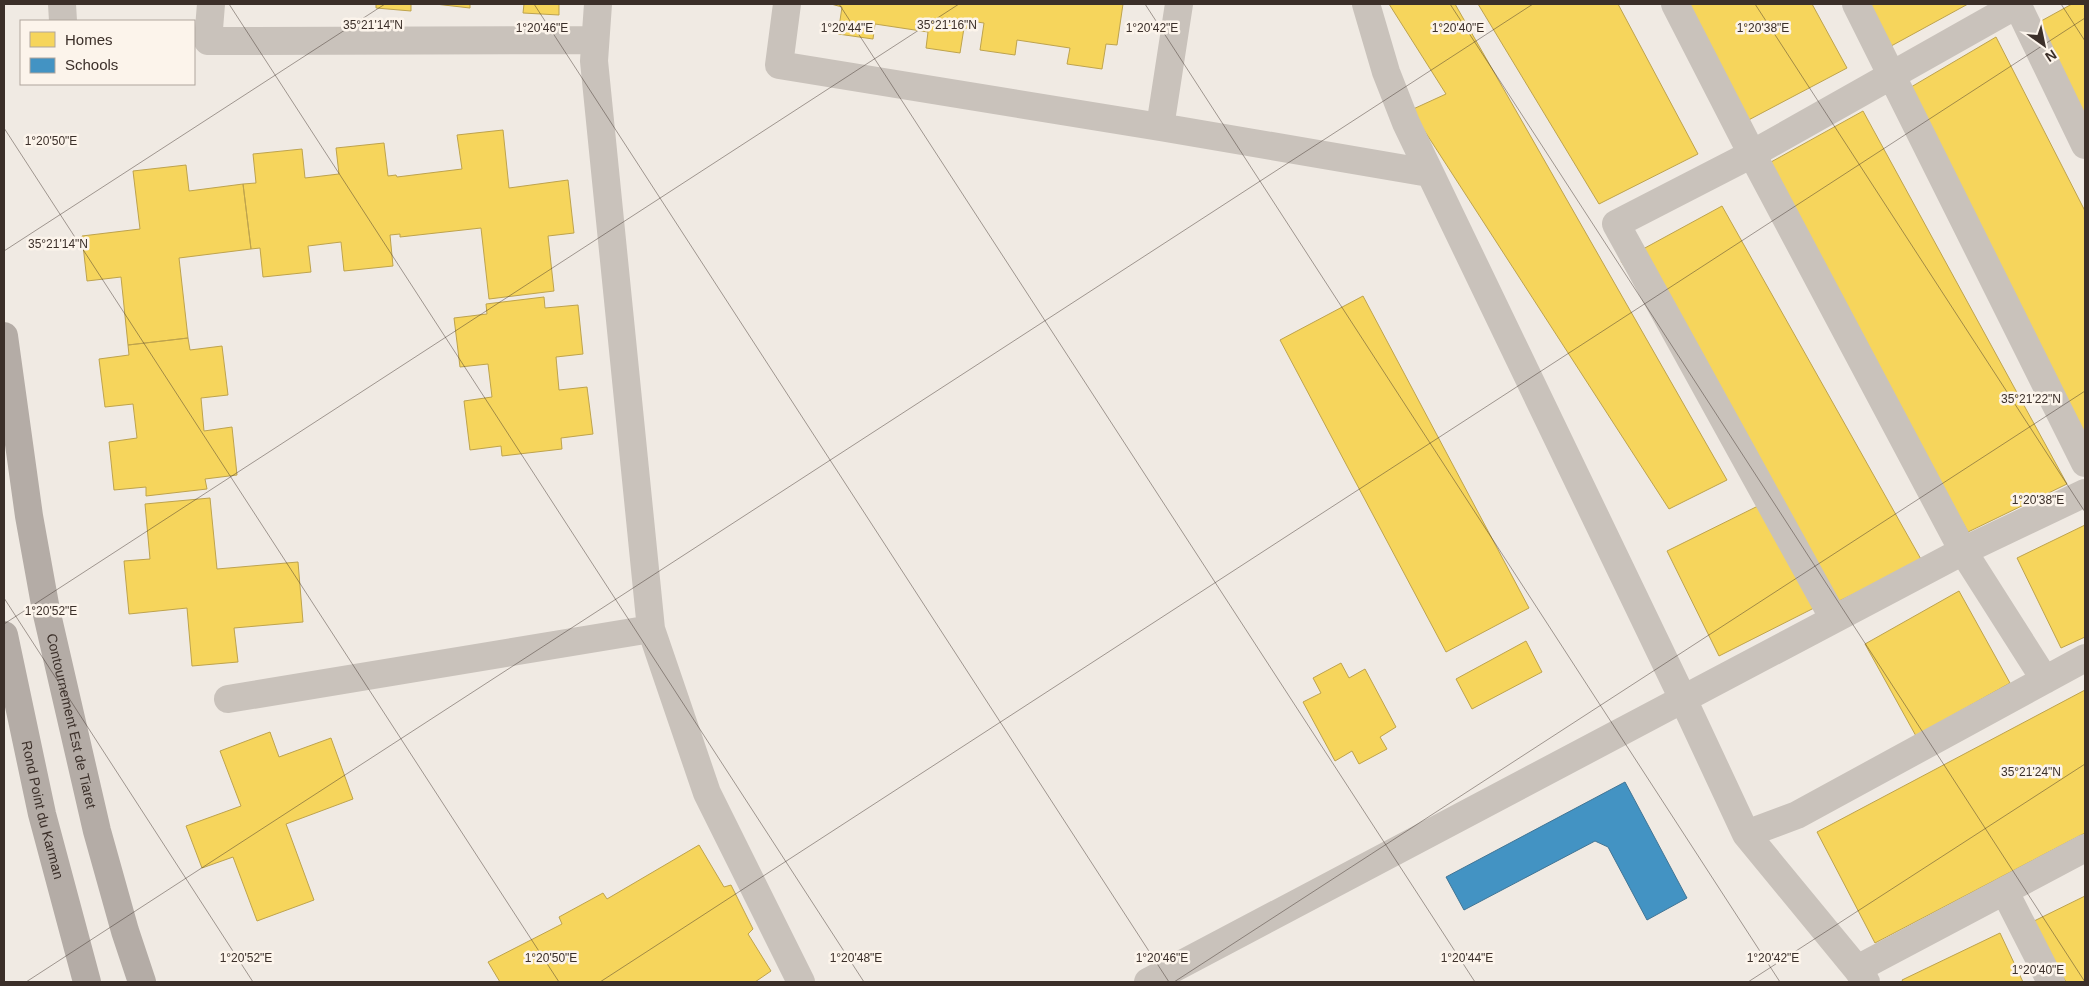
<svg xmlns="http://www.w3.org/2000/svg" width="2089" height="986" font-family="Arial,sans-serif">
<rect width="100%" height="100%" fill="#f0eae3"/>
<path fill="#f6d55c" stroke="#bea34d" d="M376 4H411V11L376 8Z
M435 4H470V8Z
M524 4H559V15L523 13Z
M831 4H1123L1117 45 1106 44 1102 69 1067 64 1070 48 1017 40 1015 55 980 50 984 23 977 22 975 29 964 28 960 53 926 48 928 32 875 24 873 39 838 34 842 7Z
M1389 4H1455L1727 480 1669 509 1411 110 1446 94Z
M1478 4H1618L1698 154 1599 204Z
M1676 4H1812L1847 68 1741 124Z
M1857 4H1968L1882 51Z
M2072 4H2085V127L2032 26Z
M1996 37 2085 211V440L1906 90Z
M1863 111 2067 484 1968 532 1762 167Z
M503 130 509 188 568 180 574 233 548 236 554 291 489 299 481 228 400 237V234L390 235 393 266 344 271 341 242 308 246 311 272 263 277 260 248 251 249 243 184 256 183 253 154 302 149 305 178 339 174 336 148 384 143 388 176 396 175 397 177 462 169 457 135Z
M186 165 189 191 243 184 251 249 179 258 188 338 128 345 121 277 87 281 82 236 140 229 133 171Z
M1722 206 1922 561 1835 603 1621 261Z
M1363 296 1529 608 1446 652 1280 340Z
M544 297 545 308 578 305 583 354 556 357 559 390 587 387 593 434 561 438 562 449 502 456 501 446 470 450 464 401 492 397 488 364 460 367 454 318 487 314 486 304Z
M188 338 190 350 222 346 228 395 201 398 204 431 232 427 237 475 205 479 207 489 146 496V487L114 490 109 442 137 438 133 404 105 407 99 359 129 355 128 345Z
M210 498 217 569 298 562 303 622 234 628 238 662 192 666 187 608 129 614 124 561 150 559 145 504Z
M1762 504 1814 608 1719 656 1667 551Z
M2085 525V637L2061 648 2017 558Z
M1959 591 2010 683 1916 736 1865 644Z
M1526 641 1542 672 1472 709 1456 679Z
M1341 663 1349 678 1365 669 1396 727 1380 737 1387 749 1359 764 1352 751 1335 761 1303 702 1321 693 1313 678Z
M2085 690V833L1875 943 1817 832Z
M270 732 279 757 331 738 353 799 286 824 314 900 257 921 233 857 202 868 186 826 241 806 220 751Z
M699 845 724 887 731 885 753 929 748 934 771 971 755 982H500L488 962 562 924 559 917 603 893 607 899Z
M2085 896V982H2066L2032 922Z
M2000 933 2023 982H1903L1902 980Z"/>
<path fill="#4393c3" stroke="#417595" d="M1625 782 1687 898 1647 920 1608 847 1595 841 1464 910 1446 877Z"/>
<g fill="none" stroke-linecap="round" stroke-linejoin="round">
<path stroke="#c9c2bb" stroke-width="28" d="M62 4 63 21
M211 4 208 41 595 40
M598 4 594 61 651 629 707 793 801 982
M787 4 779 65 1160 127 1429 173
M1366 4 1386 72 1406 123 1683 699 1746 834 1797 815 2085 658
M1675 4 1752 154 1963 551 2045 680
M1856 4 2085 463
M2017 4 2085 145
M1160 127 1179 4
M1834 619 1616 224 1752 154 2018 4
M228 699 651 629
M1746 834 1857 969 1866 982
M2005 892 2051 982
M1857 969 2085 848
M1148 982 1963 551 2085 493"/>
<g stroke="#b4aca6" stroke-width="28">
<path id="s1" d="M4 336 29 516 46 610 97 831 125 931 142 982"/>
<path id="s2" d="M4 635 42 814 87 982"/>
</g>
</g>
<path fill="none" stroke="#3b2f29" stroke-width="1" stroke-opacity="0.45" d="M229 4 864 982M534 4 1169 982M839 4 1475 982M1145 4 1780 982M1450 4 2085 982M1755 4 2085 512M2061 4 2085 41M4 128 559 982M4 251 385 4M4 598 253 982M4 624 959 4M26 982 1533 4M600 982 2085 18M1174 982 2085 391M1748 982 2085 764"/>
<g text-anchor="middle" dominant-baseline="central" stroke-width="5" stroke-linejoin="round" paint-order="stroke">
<g font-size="14" fill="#3b2f29" stroke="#fcf4eb">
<text stroke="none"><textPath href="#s1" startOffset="391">Contournement Est de Tiaret</textPath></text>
<text stroke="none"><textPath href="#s2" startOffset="179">Rond Point du Karman</textPath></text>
</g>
</g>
<g font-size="12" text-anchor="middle" fill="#3b2f29" stroke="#fcf4eb" stroke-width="5" stroke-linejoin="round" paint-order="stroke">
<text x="373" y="29">35°21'14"N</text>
<text x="947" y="29">35°21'16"N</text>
<text x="542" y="32">1°20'46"E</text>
<text x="847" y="32">1°20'44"E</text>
<text x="1152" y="32">1°20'42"E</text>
<text x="1458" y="32">1°20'40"E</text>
<text x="1763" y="32">1°20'38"E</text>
<text x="51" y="145">1°20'50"E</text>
<text x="58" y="248">35°21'14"N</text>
<text x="2031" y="403">35°21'22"N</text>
<text x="2038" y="504">1°20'38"E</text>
<text x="51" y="615">1°20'52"E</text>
<text x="2031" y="776">35°21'24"N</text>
<text x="246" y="962">1°20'52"E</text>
<text x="551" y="962">1°20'50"E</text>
<text x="856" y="962">1°20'48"E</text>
<text x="1162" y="962">1°20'46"E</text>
<text x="1467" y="962">1°20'44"E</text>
<text x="1773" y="962">1°20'42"E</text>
<text x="2038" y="974">1°20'40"E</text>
</g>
<rect width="2089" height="986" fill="none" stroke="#3b2f29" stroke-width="10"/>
<rect x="20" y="20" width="175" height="65" fill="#fcf4eb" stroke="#afa59d"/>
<rect x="30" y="32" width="25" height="15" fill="#f6d55c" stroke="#afa59d"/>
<text x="65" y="45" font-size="15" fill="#3b2f29">Homes</text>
<rect x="30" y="58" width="25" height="15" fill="#4393c3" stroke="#afa59d"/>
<text x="65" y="70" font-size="15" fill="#3b2f29">Schools</text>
<g transform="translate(2044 45) rotate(147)" stroke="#fcf4eb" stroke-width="4" paint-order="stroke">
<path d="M0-4L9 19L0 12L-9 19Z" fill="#3b2f29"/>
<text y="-8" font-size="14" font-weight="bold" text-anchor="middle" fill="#3b2f29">N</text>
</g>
</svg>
